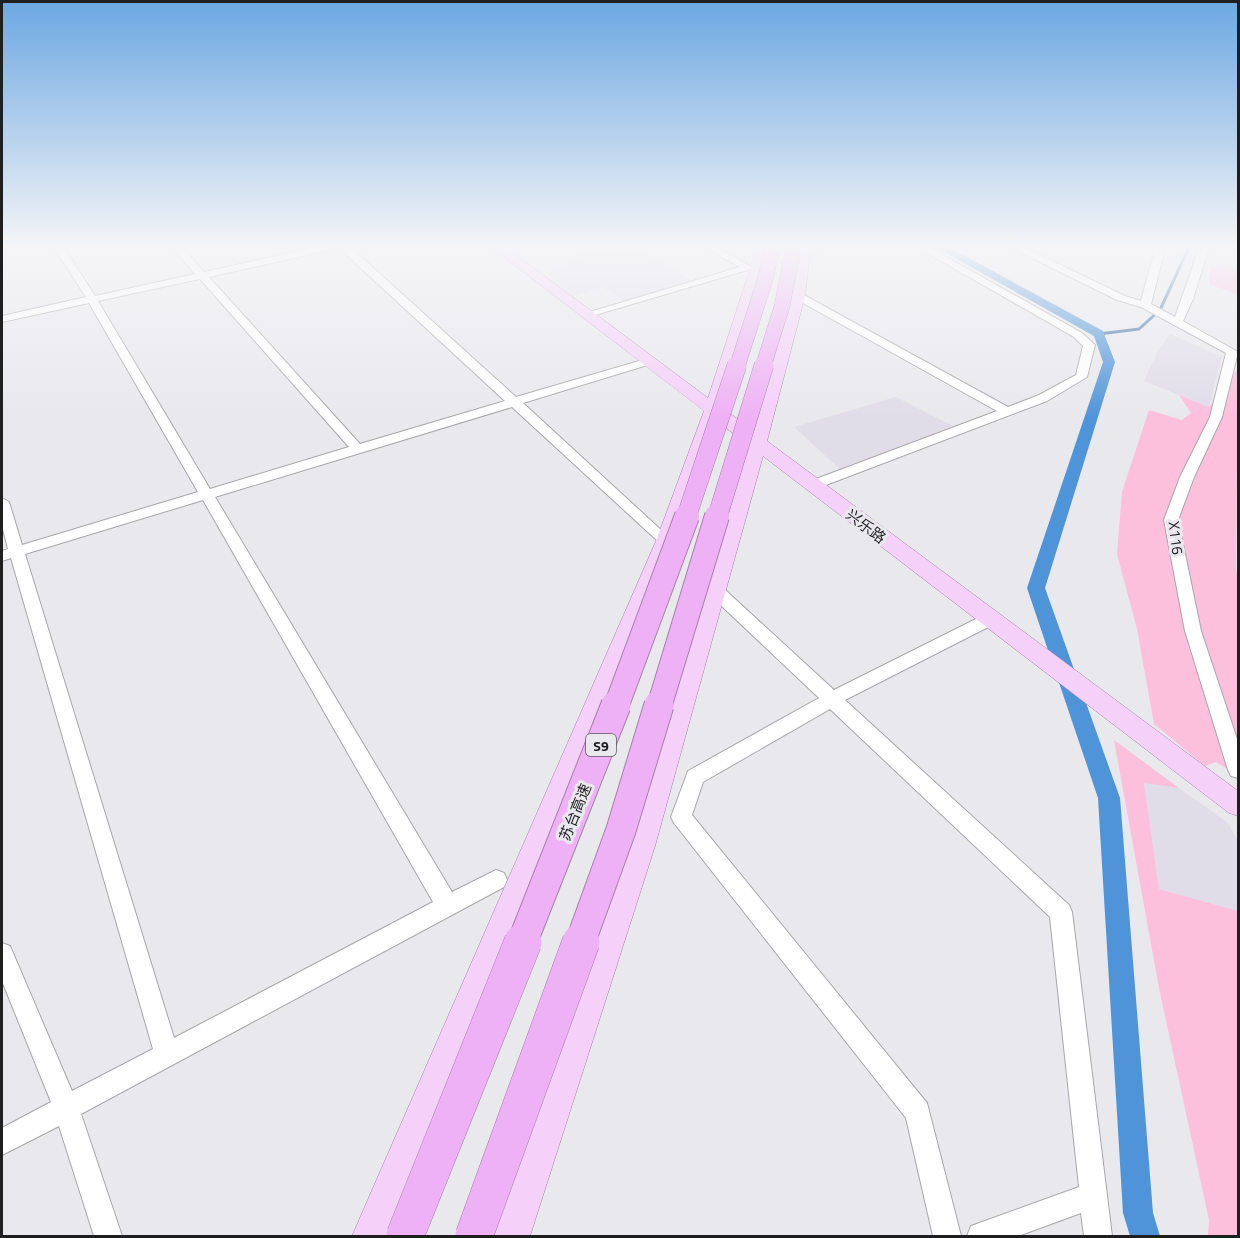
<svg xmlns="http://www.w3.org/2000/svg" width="1240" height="1238" font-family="'Titillium Web','Noto Sans SC',sans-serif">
<rect width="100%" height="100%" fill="#e9e8ed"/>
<path fill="#e0dce8" d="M568 245H630L696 283 627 303 603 287 574 296 546 273 581 258Z
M1170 334 1222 357 1209 407 1144 381 1158 351Z
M896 397 953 426 840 469 794 427Z
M1144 782 1179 788 1228 823 1238 841V911L1159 889Z"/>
<path fill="#fcbfdc" d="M1223 267 1238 269V295L1209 284 1210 268Z
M1238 368 1236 569 1238 578V775L1216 762 1205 766 1154 724 1137 629 1117 554 1122 492 1149 410 1182 420 1191 413 1179 395 1209 407Z
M1114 740 1179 788 1144 783 1159 889 1238 911V1236H1208L1209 1220 1159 988Z"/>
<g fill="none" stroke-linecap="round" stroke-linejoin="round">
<path stroke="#4171a1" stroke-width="3" d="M1099 334 1139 329 1160 310 1190 245"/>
<path fill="#4f94d8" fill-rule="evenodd" d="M932 245H945L1103 331 1115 362 1045 588 1120 798 1153 1213 1160 1236H1130L1123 1213 1098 798 1027 588 1103 362 1094 336Z"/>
<defs>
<path id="minor" d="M52 245H62L95 296 195 274 170 245H180L204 272 326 245H348L516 397 646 359H654V363L523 403 673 541 671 544H661L512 407 215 497 452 892 496 870 504 873 507 880 504 887 81 1114 122 1236H94L59 1126 2 1155V1128L51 1102 2 981V943L10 946 72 1091 153 1049 11 558 2 561V551L8 549 2 525V498L9 502 22 545 198 492 89 303 2 322V316L86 297ZM339 248 505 401 360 444 209 277ZM200 279 349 447 210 489 98 301ZM203 500 433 902 174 1038 25 554Z
M699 245H711L754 268 592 316 588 317 583 314 740 267Z
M818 245H832L818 249Z
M913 245H925L1082 333 1095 345 1087 377 1047 401 818 488H808L806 485 808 482 997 411 794 298V294H802L1008 407 1039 395 1076 375 1083 346 1074 337Z
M1006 245H1019L1125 296 1141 301 1156 245H1166L1151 304 1175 317 1200 245H1210L1193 299 1183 321 1238 352 1222 417 1194 477 1178 520 1201 631 1238 742V778L1231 776 1228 770 1185 631 1164 520 1180 477 1210 417 1226 353 1141 307 1117 300Z
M716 586 722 587 834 690 984 615H996L998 619 996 623 845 700 1069 905 1072 912 1112 1236H1084L1081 1213 1018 1236H967L971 1226 1079 1187 1050 917 830 709 703 782 692 815 927 1103 961 1236H933L906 1118 674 823 671 817 688 771 819 698 710 595 708 591 710 587Z"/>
<path id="major" d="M489 245H503L708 398 758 245H770L721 407 754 431 791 296 799 245H811L805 296 767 441 1238 791V816L1229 813 763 456 655 846 530 1236H494L629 846 749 446 716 420 676 541 388 1236H352L656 541 704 411Z"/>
</defs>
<use href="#minor" stroke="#a8a6ab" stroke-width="2"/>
<use href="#major" stroke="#a67eaa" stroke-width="1"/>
<use href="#minor" fill="#fff" fill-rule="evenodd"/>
<use href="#major" fill="#f5d0f9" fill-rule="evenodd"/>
<defs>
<path id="highway-bridge-far4" d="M737 367 766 277 772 245
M763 367 782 306 794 245"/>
<path id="highway-bridge-far3" d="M686 518 737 365
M717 518 764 365"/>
<path id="highway-bridge-far2" d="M616 707 687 516
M659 707 717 516"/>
<path id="highway-bridge-far1" d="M522 943 616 705
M580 943 621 830 659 705"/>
<path id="highway-bridge" d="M405 1236 523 942
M474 1236 581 942"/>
</defs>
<use href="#highway-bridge-far4" stroke="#a67eaa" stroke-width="16" stroke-linecap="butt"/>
<use href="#highway-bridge-far3" stroke="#a67eaa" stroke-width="20" stroke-linecap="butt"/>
<use href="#highway-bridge-far2" stroke="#a67eaa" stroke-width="26" stroke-linecap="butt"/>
<use href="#highway-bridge-far1" stroke="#a67eaa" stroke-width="31" stroke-linecap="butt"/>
<use href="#highway-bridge" stroke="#a67eaa" stroke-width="38" stroke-linecap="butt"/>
<use href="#highway-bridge-far4" stroke="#efb1f5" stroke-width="15"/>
<use href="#highway-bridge-far3" stroke="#efb1f5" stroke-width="19"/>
<use href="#highway-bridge-far2" stroke="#efb1f5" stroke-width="24"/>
<use href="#highway-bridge-far1" stroke="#efb1f5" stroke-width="29"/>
<use href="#highway-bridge" stroke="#efb1f5" stroke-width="37"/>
</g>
<linearGradient id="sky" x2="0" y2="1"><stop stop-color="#6ba7e2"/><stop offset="0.59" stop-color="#f5f5f7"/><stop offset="1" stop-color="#f5f5f7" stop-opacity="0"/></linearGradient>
<rect width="1240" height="418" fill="url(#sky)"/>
<g text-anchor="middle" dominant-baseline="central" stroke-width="6" stroke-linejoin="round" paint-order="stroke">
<rect fill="#e9e8ed" stroke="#5c5b5e" stroke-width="1.5" x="586" y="734" width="30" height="22" rx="4.5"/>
<g font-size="14" font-weight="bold" fill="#1f1f20">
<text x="601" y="745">S9</text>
</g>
<g font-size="15" fill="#1f1f20" stroke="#e9e8ed">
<text transform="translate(866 526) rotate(37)">兴乐路</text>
<text transform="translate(1176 538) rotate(83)">X116</text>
<text transform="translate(575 812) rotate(-68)">苏台高速</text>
</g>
</g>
<rect width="1240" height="1238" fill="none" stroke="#1f1f20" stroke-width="6"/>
</svg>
